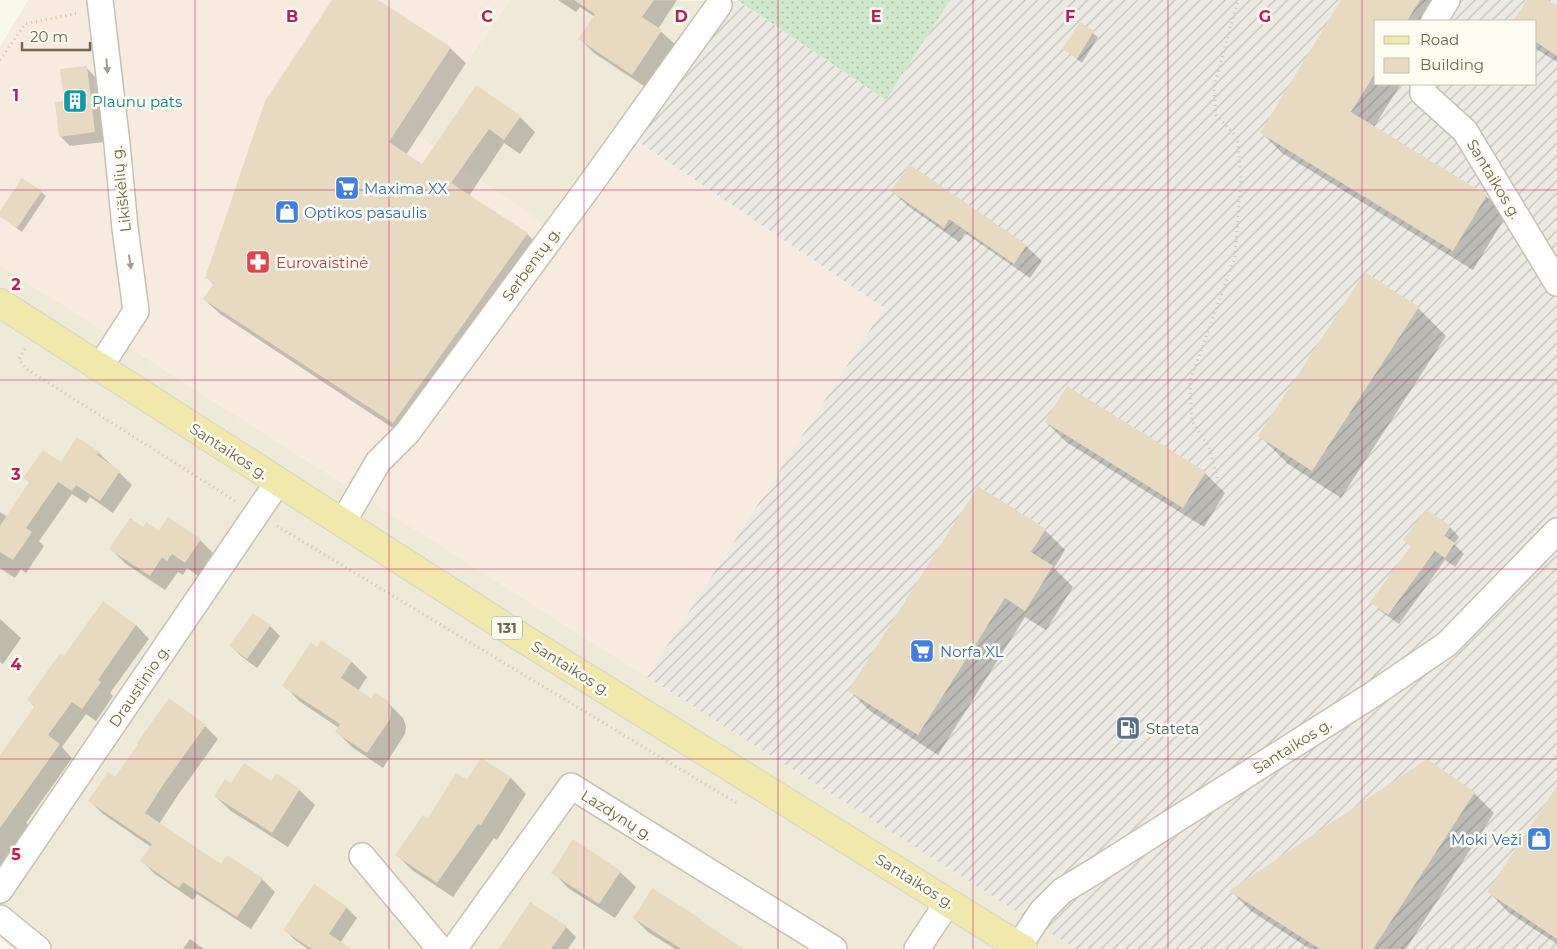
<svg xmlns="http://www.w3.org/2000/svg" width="1557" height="949" font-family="Montserrat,sans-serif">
<defs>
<pattern id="industrial-furrows" width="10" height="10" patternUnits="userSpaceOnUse" patternTransform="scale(1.25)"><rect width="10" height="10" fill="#eceae3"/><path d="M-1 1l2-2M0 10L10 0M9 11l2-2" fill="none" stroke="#c4c1ba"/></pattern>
<pattern id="grass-dots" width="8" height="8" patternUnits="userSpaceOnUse" patternTransform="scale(1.25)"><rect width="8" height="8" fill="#cfe7cb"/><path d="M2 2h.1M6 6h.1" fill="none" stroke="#acbfa7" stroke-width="1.8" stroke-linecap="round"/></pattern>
</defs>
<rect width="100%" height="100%" fill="#faf8eb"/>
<path fill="#eeead7" d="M510 0 738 1 633 138 562 238 416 134Z
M0 265 647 677 1076 949H14L0 938Z"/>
<path fill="#f6ebde" d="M28 0H510L416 134 562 237 633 138 884 308 647 677 0 265V47Z"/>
<path fill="url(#industrial-furrows)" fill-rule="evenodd" d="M950 0H1557V949H1076L647 677 884 308 633 138 738 1 886 100ZM1376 21H1536V84H1376Z"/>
<path fill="url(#grass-dots)" d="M737 0H950L886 100Z"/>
<path fill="#0003" d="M334 0H376L450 48 466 63 406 155 422 165 477 87 520 117 535 132 520 154 504 143 469 196 527 234 543 249 408 438 220 314 204 299 214 285 207 277Z
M558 0H677L658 29 676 45 647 88 594 53 580 39 595 17 580 7 576 12Z
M1343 0H1452L1439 21H1376V84H1401L1374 127 1486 196 1506 216 1473 270 1282 153 1262 133Z
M1528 0H1546L1557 7V62L1536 49V21H1515Z
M1081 24 1098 37 1082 63 1064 49Z
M86 67 96 78 104 142 70 146 60 136 65 102Z
M892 191 1026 246 1042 261 1030 278 965 233 959 242 908 206Z
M41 192 46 196 22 232 0 216V214Z
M1418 308 1446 336 1341 498 1288 464 1260 436Z
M1046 422 1205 473 1225 493 1204 527 1066 442Z
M99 453 132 485 113 513 90 497 86 503 72 494 39 541 44 546 26 573 21 569 15 578 0 568V512L8 517 30 483 25 478 61 464Z
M169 519 200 540 216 556 201 578 187 568 183 575 178 572 165 590 126 564 111 549 144 528 159 533Z
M1450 527 1459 537 1454 544 1464 554 1455 567 1445 560 1399 624 1382 612 1372 601 1412 547 1405 540 1438 539 1440 541Z
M1045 530 1065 550 1054 568 1073 587 1046 630 1025 617 938 755 870 711 850 691Z
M0 619 21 638 3 664 0 662Z
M136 625 149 639 110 693 113 696 96 721 86 714 62 747 72 758 26 823 28 825 0 866V758L35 707 28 700 65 658Z
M270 626 280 636 257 668 241 656 231 646Z
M322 642 352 662 367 677 358 691 371 700 387 702 403 718 406 726 405 734 383 768 352 747 337 732 339 728 299 701 284 685Z
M205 726 218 739 178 795 159 824 221 866 262 879 275 892 251 929 197 894 193 900 155 874 142 861 151 847 103 814 90 801 116 779Z
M481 760 511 778 526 794 497 840 494 838 453 897 412 870 397 855 467 781Z
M271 782 299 790 315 805 288 847 231 811 215 796 232 785Z
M1557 788V944L1508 912 1488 891Z
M1474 793 1494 813 1406 949H1310L1251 911 1231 891Z
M553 872H620L636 887 615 918 568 888Z
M314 886 347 908 357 918 340 943 350 949H308L295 940 285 930Z
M634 918 742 949H675L648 932Z
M566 927 576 937 568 949H509Z
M190 939 204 949H183Z"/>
<path fill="#e8dac1" d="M332 0H378L451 47 389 142 422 164 476 85 521 116 504 140 489 129 451 183 528 233 393 423 203 299 214 283 205 278 265 101Z
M574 0H654L642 17 662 30 632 75 578 39 595 14Z
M1341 0H1420L1407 21H1376V72L1351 112 1487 195 1453 251 1260 133Z
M1527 0H1548L1557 6V56L1536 42V21H1513Z
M1080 22 1094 31 1077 59 1062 49Z
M87 66 95 132 59 137 55 102 64 101 60 69Z
M909 164 1027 245 1014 264 949 219 944 228 891 191Z
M22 178 42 191 17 228 0 217V211Z
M1365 272 1419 307 1312 471 1258 436Z
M1067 386 1206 472 1183 508 1045 422Z
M77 437 100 452 97 455 120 471 100 501 76 485 72 491 58 482 26 528 32 532 13 560 0 552V526L29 482 23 478 43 450 61 462Z
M978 486 1046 529 1031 552 1053 566 1025 611 1005 598 918 735 848 691Z
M1426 509 1450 526 1443 535 1455 543 1445 558 1435 551 1388 615 1370 602 1411 546 1403 540Z
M168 517 201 539 185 563 172 554 167 561 162 557 150 576 109 549 130 518 143 527 146 522 159 531Z
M103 601 136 625 98 680 101 682 82 709 72 702 48 735 60 744 0 828V755L35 706 27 700 60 653 64 656Z
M253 613 271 625 247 659 229 646Z
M321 640 352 661 341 678 371 698 375 692 388 701 391 709 390 719 367 753 335 732 340 724 282 686 311 642 317 647Z
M169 698 206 725 165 782 145 813 221 864 227 855 263 878 237 917 183 882 179 888 140 861 152 844 88 801 108 772 115 777 138 744 137 743Z
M481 758 511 777 481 825 478 824 437 883 395 855 423 815 428 818 456 773 467 779Z
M1427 759 1475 792 1373 949H1320L1229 891Z
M244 763 271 781 276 773 300 789 272 833 214 796 225 779 231 783Z
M1557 786V939L1487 892Z
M573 839 621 871 599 904 551 873Z
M314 884 347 907 329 934 352 949H312L283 930Z
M652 888 701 919 700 920 744 949H681L633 918Z
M530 902 567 926 551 949H499Z"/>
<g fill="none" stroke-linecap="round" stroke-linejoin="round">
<defs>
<path id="street" d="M100 0 117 144 125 228 136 311 100 367
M1434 21 1447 0
M1423 84V93L1465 131 1557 283
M343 522 378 462 407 433 587 189 719 5
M362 856 440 949
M0 890 278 482
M0 918 38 949
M1019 946 1042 911 1062 891 1095 871 1372 695 1447 644 1557 531
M454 949 571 786 834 949
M917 949 948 902"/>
<path id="primary" d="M0 303 516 634 1023 949"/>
</defs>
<use href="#street" stroke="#c9c1af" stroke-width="28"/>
<use href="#primary" stroke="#d8d4ce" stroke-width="30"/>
<path stroke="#d2c3a9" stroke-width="3" stroke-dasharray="1 4" stroke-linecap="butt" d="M0 60 25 24 79 13
M25 349 19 359 25 368 237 502
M1217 478 1209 447 1192 421 1190 381 1235 257 1241 176 1237 137 1216 115 1214 87 1238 0
M277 526 738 804"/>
<use href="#street" stroke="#fff" stroke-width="25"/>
<use href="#primary" stroke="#f1e8ac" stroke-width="28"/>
</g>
<defs><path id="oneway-solid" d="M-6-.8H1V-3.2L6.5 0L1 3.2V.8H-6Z" transform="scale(1.25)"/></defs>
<g fill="#a49b8e">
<use href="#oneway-solid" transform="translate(107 66) rotate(85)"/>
<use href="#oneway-solid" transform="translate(130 262) rotate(82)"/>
</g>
<path fill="none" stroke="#c2185b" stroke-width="1" stroke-opacity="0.55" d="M195 0V949M389 0V949M584 0V949M778 0V949M973 0V949M1168 0V949M1362 0V949M0 190H1557M0 380H1557M0 569H1557M0 759H1557"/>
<defs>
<symbol id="building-square" viewBox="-11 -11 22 22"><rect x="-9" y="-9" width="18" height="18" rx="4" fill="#0f9aa8" stroke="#fdfcf1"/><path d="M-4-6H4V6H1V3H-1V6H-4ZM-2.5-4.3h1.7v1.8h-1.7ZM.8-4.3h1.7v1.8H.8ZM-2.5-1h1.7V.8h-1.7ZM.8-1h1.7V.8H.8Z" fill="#fff"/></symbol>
<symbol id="supermarket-square" viewBox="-11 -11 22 22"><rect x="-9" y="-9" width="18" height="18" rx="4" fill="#3f7fe0" stroke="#fdfcf1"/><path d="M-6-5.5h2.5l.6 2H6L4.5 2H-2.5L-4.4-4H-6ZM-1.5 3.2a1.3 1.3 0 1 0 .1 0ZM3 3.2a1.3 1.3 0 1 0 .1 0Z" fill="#fff"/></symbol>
<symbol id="shop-square" viewBox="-11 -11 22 22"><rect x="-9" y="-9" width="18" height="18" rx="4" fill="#3f7fe0" stroke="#fdfcf1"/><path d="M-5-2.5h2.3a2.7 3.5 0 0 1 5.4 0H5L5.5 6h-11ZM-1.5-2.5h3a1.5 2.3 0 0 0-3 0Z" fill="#fff"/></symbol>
<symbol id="pharmacy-square" viewBox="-11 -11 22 22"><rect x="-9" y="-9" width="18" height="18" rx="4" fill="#e0444e" stroke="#fdfcf1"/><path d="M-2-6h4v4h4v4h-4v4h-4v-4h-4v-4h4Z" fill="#fff"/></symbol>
<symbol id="fuel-square" viewBox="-11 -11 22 22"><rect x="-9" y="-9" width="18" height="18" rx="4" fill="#5c6f8a" stroke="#fdfcf1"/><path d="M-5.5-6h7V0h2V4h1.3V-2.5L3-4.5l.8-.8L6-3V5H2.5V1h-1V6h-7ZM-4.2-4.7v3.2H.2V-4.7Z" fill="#fff"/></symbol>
</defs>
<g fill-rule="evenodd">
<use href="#building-square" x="61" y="87" width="28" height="28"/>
<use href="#supermarket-square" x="333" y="174" width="28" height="28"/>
<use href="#shop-square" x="273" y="198" width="28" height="28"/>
<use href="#pharmacy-square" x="244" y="248" width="28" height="28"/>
<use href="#supermarket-square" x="908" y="637" width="28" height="28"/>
<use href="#fuel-square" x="1114" y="714" width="28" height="28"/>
<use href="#shop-square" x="1525" y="825" width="28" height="28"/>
</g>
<g text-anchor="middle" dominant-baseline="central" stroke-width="5" stroke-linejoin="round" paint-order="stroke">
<rect fill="#fdfcf1" stroke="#9c9281" stroke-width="1" x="492" y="616.5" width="30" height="23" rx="4"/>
<g font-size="14" font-weight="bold" fill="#736551">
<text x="507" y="628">131</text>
</g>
<g font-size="15" fill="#0d838f" stroke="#fdfcf1" text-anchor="start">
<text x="92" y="101">Plaunu pats</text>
</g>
<g font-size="15" fill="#736551" stroke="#fdfcf1">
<text transform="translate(1494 179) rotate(59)">Santaikos g.</text>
<text transform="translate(121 189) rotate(-96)">Likiškėlių g.</text>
<text transform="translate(531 264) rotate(-54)">Serbentų g.</text>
<text transform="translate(229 451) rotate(33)">Santaikos g.</text>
<text transform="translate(571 668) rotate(32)">Santaikos g.</text>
<text transform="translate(139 686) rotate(-56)">Draustinio g.</text>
<text transform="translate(1292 746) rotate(-32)">Santaikos g.</text>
<text transform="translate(617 815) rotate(32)">Lazdynų g.</text>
<text transform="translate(915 881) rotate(32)">Santaikos g.</text>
</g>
<g font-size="15" fill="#366cbe" stroke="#fdfcf1" text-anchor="start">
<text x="364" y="188">Maxima XX</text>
<text x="304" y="212">Optikos pasaulis</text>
<text x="940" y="651">Norfa XL</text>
<text x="1522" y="839" text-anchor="end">Moki Veži</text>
</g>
<g font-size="15" fill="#be3a42" stroke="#fdfcf1" text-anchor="start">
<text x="276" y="262">Eurovaistinė</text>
</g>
<g font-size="15" fill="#4e5e75" stroke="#fdfcf1" text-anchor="start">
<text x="1146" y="728">Stateta</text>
</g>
</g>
<g font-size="16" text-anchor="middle" font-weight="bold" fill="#c2185b" stroke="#fdfcf1" stroke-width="5" stroke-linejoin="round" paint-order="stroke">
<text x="292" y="22">B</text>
<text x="487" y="22">C</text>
<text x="681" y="22">D</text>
<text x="876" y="22">E</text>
<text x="1070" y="22">F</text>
<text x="1265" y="22">G</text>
<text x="16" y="101">1</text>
<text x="16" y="290">2</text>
<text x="16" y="480">3</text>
<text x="16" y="670">4</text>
<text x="16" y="860">5</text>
</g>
<rect x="1374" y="20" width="162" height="65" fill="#fdfcf1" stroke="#c6c0b1"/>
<rect x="1384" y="36" width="25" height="8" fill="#f1e8ac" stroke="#c6c0b1"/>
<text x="1420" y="45" font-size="15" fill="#736551">Road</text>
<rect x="1384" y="58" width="25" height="15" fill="#e8dac1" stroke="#c6c0b1"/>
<text x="1420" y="70" font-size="15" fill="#736551">Building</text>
<path d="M22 42v8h68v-8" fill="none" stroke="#736551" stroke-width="2.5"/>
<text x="30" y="42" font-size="15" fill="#736551" stroke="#fdfcf1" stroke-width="4" paint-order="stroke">20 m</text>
</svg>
